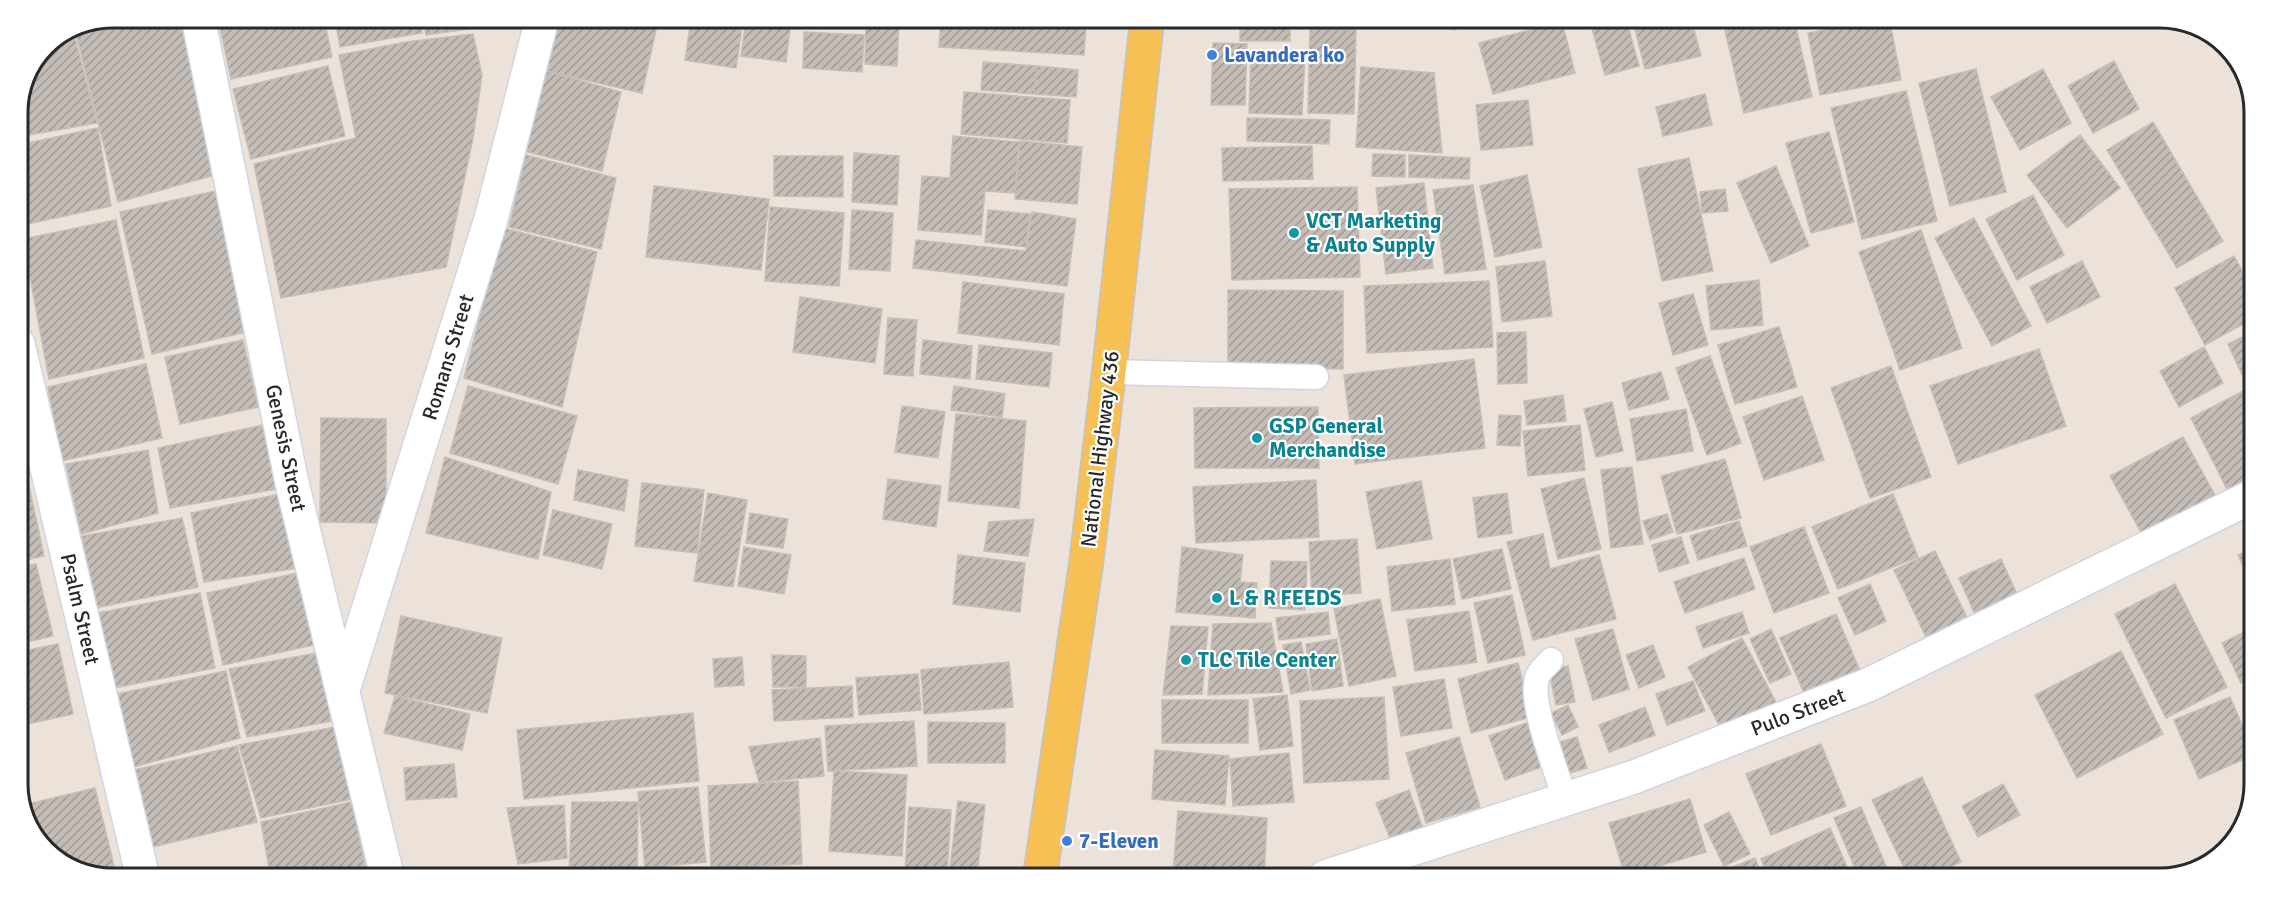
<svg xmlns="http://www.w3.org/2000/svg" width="2272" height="897" font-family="Signika,sans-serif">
<defs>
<pattern id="building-hatch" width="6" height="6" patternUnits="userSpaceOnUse" patternTransform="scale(1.5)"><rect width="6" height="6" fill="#c4bcb6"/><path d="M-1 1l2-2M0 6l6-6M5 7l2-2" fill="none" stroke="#9f9994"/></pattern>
</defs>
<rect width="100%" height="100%" fill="#ece2da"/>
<path fill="url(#building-hatch)" stroke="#c7beb3" stroke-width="1.5" d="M112 18H182L222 173 118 202 76 33Z
M218 18 324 19 332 57 231 79Z
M335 19H421L422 33 340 47Z
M424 19H512L511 23 426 35Z
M560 19H650L658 21 642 93 546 71Z
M691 19 743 20 736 68 685 60Z
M746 20H791L786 62 741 56Z
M866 20H899L897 66 865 64Z
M941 20H1086L1084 55 939 47Z
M1240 21H1290V41H1240Z
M1388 21H1457L1456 30Z
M1562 22 1575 73 1493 94 1479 43Z
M1590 22H1627L1639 66 1605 75Z
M1668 22H1692L1701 56 1645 69 1635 29Z
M1717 22H1734L1718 26Z
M1761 22H1795L1812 97 1744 113 1725 30Z
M1869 22H1890L1901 80 1820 95 1808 33Z
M1310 29 1356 30 1354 114 1308 113Z
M804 32 864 35 862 72 803 68Z
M74 34 97 123 18 137V107L46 45Z
M473 34 482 75 473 138 446 267 281 298 254 164 356 138 339 55 406 42Z
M1213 43 1247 44 1245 105H1211Z
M1251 50 1305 52 1302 115 1249 113Z
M2114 61 2139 109 2093 133 2068 86Z
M983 62 1037 66 1034 94 981 90Z
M328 66 345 136 251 159 233 89Z
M1037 66 1078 70 1076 97 1034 94Z
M1361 67 1434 73 1442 153 1356 147Z
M1976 69 2006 192 1950 206 1919 83Z
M2043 69 2071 123 2020 150 1991 97Z
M546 71 621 92 602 171 524 151Z
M1906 91 1937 221 1862 239 1831 108Z
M964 92 1070 100 1067 143 961 134Z
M1705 94 1712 125 1663 136 1656 107Z
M1528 100 1533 145 1481 150 1476 105Z
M1247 118 1330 120 1329 144 1247 141Z
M2153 122 2223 241 2177 268 2107 150Z
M98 128 111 206 18 226V145Z
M1829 132 1854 222 1811 233 1786 143Z
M2080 135 2120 188 2067 228 2027 175Z
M953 136 1019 142 1015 193 985 191 981 235 918 230 922 176 950 178Z
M1020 141 1082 147 1077 204 1015 199Z
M1312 146 1313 179 1223 181 1222 148Z
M854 153 899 156 897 205 852 202Z
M1373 154 1405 155V177L1372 176Z
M526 155 616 178 601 249 509 227Z
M1409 155 1470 158 1469 179 1409 177Z
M774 156H843V197L774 196Z
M1689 158 1713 271 1662 281 1638 169Z
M1776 166 1809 246 1771 263 1737 183Z
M1527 175 1542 247 1495 257 1480 186Z
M1424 183 1433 268 1386 274 1376 188Z
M1473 185 1486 269 1445 274 1433 190Z
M654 186 769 199 761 270 646 257Z
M1357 187 1360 277 1232 280 1229 189Z
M1725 189 1728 211 1702 213 1700 192Z
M216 191 246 332 152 354 120 212Z
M2033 195 2064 255 2017 280 1986 219Z
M770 207 844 213 839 286 765 281Z
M852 210 893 213 890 271 849 269Z
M988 210 1030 214 1026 247 985 242Z
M1032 212 1076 219 1067 286 913 268 916 240 1026 251Z
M1974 218 2031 326 1992 346 1935 238Z
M116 220 144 358 49 379 23 239Z
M503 228 597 252 562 407 464 378Z
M1921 230 1962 348 1900 370 1859 252Z
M2234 256 2253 290 2252 319 2205 345 2175 288Z
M1545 261 1552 316 1502 322 1496 267Z
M2082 261 2100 297 2047 323 2030 287Z
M1759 280 1763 325 1711 330 1706 286Z
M1489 281 1493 347 1367 353 1364 286Z
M963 282 1064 294 1059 345 958 333Z
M1228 290 1343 291V369L1228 368Z
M1693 294 1708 345 1673 355 1659 303Z
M800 297 882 309 875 363 793 352Z
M888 318 917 320 913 376 884 374Z
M1779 327 1797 387 1735 404 1718 345Z
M1526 332 1527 383 1498 384 1497 333Z
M2252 332V375L2244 379 2228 344Z
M243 340 258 407 180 424 165 357Z
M923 340 972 346 970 379 920 374Z
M979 345 1052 353 1049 387 976 379Z
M2204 347 2223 383 2179 407 2160 371Z
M2039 349 2066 426 1958 464 1930 386Z
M1710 356 1741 443 1707 455 1676 368Z
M1474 359 1485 448 1355 464 1344 375Z
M146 364 162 438 61 461 48 387Z
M1891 366 1931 477 1870 498 1831 388Z
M1661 372 1669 399 1629 410 1622 383Z
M468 386 577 416 558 484 450 453Z
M954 386 1005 394 1002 417 951 410Z
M2251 387V485L2230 495 2191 418Z
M1563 395 1566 421 1527 425 1524 401Z
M1802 396 1824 460 1764 480 1743 417Z
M1612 402 1623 451 1596 457 1584 409Z
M18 403 31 470 18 473Z
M902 406 945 412 938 458 895 452Z
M1318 407 1319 468H1195L1194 408Z
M1686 409 1693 451 1637 461 1630 419Z
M956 414 1026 421 1019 508 948 501Z
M1499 415 1521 416 1520 446 1497 445Z
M321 418 386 419V523L320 522Z
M263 425 277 489 170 508 158 448Z
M1580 425 1585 470 1528 476 1523 431Z
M2183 437 2221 506 2148 545 2110 476Z
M148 450 158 513 81 534 66 464Z
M445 457 551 492 538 559 426 533Z
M1725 459 1741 518 1677 534 1661 476Z
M1632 467 1643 544 1611 548 1601 470Z
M578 470 628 480 624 511 574 500Z
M1584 478 1601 549 1558 559 1541 489Z
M888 479 941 486 936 527 883 519Z
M1316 480 1319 537 1196 543 1193 487Z
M28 481 44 556 18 562V483Z
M1421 481 1432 539 1377 549 1366 492Z
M642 483 704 490 697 553 635 546Z
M708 493 747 500 733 587 694 581Z
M1507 493 1512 533 1478 538 1473 498Z
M280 494 299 568 204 582 191 513Z
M1893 494 1918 557 1838 589 1812 527Z
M553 510 612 524 602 569 543 555Z
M750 513 788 519 783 548 746 543Z
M1667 514 1673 532 1650 540 1643 521Z
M182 518 198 587 95 608 82 536Z
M1034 519 1028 556 984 551 989 522Z
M1739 521 1747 546 1698 560 1690 536Z
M1804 527 1829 593 1774 613 1750 547Z
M1543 534 1550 569 1599 555 1616 619 1533 640 1507 542Z
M1681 537 1689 563 1659 572 1652 545Z
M1357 539 1361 593 1312 596 1309 542Z
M744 547 791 555 784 594 738 586Z
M1182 547 1243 555 1240 582 1257 583 1255 618 1176 612Z
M1502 549 1511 589 1462 599 1453 559Z
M2251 549 2250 581 2238 555Z
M1935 551 1968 620 1927 639 1894 570Z
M958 555 1025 563 1020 612 953 604Z
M1744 558 1755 589 1685 613 1674 582Z
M1450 559 1455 604 1392 611 1387 567Z
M2001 559 2023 607 1980 626 1959 578Z
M1271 561 1307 562 1305 610 1269 608Z
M36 564 53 636 18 644V568Z
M302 572 318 644 223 665 207 593Z
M1870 584 1886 621 1855 635 1838 598Z
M2175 584 2227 687 2166 718 2115 614Z
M200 593 215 668 113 688 98 613Z
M1512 595 1525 655 1488 663 1474 603Z
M1380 599 1396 676 1349 686 1334 609Z
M1469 611 1477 662 1415 671 1407 620Z
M1328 612 1330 634 1279 640 1276 618Z
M1742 612 1749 633 1703 648 1696 627Z
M1836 614 1863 678 1808 702 1780 638Z
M401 616 502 638 487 713 385 693Z
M1271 623 1283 692 1208 695 1213 624Z
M1171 626 1208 627 1202 694 1163 695Z
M1613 629 1629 689 1593 700 1575 639Z
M1771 629 1791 674 1770 683 1750 639Z
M2250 629V678L2241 683 2222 643Z
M1742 638 1778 706 1724 734 1688 667Z
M1337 639 1343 686 1312 691 1306 644Z
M1301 642 1310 690 1291 694 1283 645Z
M58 644 73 714 18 726V652Z
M1653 645 1665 677 1639 688 1626 655Z
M2121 651 2163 734 2077 778 2035 695Z
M316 653 332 721 247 737 229 669Z
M772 655 806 656V687H773Z
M742 657 744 685 715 687 713 659Z
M1009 662 1013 707 924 714 921 670Z
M1518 663 1532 717 1471 733 1458 679Z
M1568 666 1575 702 1556 705 1549 670Z
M226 671 240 738 133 767 117 694Z
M918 674 921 710 859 715 856 678Z
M1444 679 1452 728 1401 736 1393 687Z
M1693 681 1705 711 1667 725 1656 694Z
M852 686 853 717 774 721 772 690Z
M1287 695 1293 746 1260 750 1253 699Z
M395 696 470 714 462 750 384 733Z
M1384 697 1389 779 1304 783 1300 701Z
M2230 697 2249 741V757L2199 779 2174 720Z
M1162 700H1248V743H1162Z
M1568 705 1578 727 1562 735 1551 713Z
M1645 707 1655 735 1609 752 1599 725Z
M693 713 699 781 524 799 517 730Z
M914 721 917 766 828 771 825 726Z
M928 722 1005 723V763H928Z
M1529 722 1544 766 1505 780 1489 736Z
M335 727 353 799 261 818 239 745Z
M1459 737 1480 807 1426 823 1406 753Z
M1577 737 1587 768 1566 774 1556 743Z
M820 738 824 776 759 782 749 747Z
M1821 744 1846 806 1771 835 1746 774Z
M237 746 257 822 152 847 134 770Z
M1155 750 1229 756 1225 805 1152 799Z
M1289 753 1294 802 1233 806 1230 759Z
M454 764 457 797 406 800 404 768Z
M834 771 907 775 902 856 829 851Z
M1922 777 1961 862 1926 878H1909L1872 800Z
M798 781 802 864 711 868 708 786Z
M2003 784 2020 815 1978 837 1962 806Z
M698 787 706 862 645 868 638 792Z
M95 788 116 874H82L37 842 24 805Z
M1409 790 1427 839 1395 851 1376 803Z
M1690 799 1706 852 1625 876 1609 823Z
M958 801 985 805 977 876H949Z
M352 802 367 875 270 874 261 822Z
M572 802H638L637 875 569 874Z
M564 805 567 858 518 864 507 808Z
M909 807 951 810 947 874 905 871Z
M1861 807 1891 878H1859L1834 818Z
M1178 811 1267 818 1264 877H1223L1173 873Z
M1729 812 1750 854 1724 866 1704 825Z
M1830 828 1852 878H1769L1761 859Z
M1755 858 1763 878H1706Z
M1533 867 1535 877H1475Z"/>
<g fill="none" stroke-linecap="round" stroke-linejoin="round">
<defs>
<path id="lane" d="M1109 372 1316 377
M1551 660C1546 666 1539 671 1537 678 1529 702 1557 773 1565 799"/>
<path id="street" d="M198 18 292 483 387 875
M18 344 142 874
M343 690 491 219 542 19
M1325 877 1634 777 1868 685 2251 497"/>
<path id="primary" d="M1040 876 1086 564 1109 372 1147 21"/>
</defs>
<use href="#lane" stroke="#cfd5e3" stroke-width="27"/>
<use href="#street" stroke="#cfd5e3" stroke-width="36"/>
<use href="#primary" stroke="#c3c3c3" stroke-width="36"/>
<use href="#lane" stroke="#fff" stroke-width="24"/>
<use href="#street" stroke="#fff" stroke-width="33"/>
<use href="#primary" stroke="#f6c054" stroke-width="33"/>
</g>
<g fill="#3f7fe0" stroke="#fff" stroke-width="2">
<circle cx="1212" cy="55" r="6"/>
<circle cx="1067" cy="841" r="6"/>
</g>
<g fill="#0f9aa8" stroke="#fff" stroke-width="2">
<circle cx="1294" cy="233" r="6"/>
<circle cx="1257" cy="438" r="6"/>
<circle cx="1217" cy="598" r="6"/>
<circle cx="1186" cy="660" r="6"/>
</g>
<g text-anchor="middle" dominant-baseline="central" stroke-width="4.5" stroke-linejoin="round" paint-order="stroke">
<g font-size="21" font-weight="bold" fill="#366cbe" stroke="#fff" text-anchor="start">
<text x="1224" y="55">Lavandera ko</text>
<text x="1079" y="841">7-Eleven</text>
</g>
<g font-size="21" font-weight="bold" fill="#0d838f" stroke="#fff" text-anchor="start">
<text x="1306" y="221">VCT Marketing<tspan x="1306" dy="24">&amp; Auto Supply</tspan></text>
<text x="1269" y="426">GSP General<tspan x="1269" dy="24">Merchandise</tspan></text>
<text x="1229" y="598">L &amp; R FEEDS</text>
<text x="1198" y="660">TLC Tile Center</text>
</g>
<g font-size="21" fill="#292929" stroke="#fff">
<text transform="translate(448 357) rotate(-73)">Romans Street</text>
<text transform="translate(286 448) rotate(78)">Genesis Street</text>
<text transform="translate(1100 449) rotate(-83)">National Highway 436</text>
<text transform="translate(80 609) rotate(77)">Psalm Street</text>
<text transform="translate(1798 712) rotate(-21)">Pulo Street</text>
</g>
</g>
<path d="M0 0H2272V897H0ZM112 28H2160A84 84 0 0 1 2244 112V784A84 84 0 0 1 2160 868H112A84 84 0 0 1 28 784V112A84 84 0 0 1 112 28Z" fill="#fff" fill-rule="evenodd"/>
<path fill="none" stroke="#292929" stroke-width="3" d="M112 28H2160A84 84 0 0 1 2244 112V784A84 84 0 0 1 2160 868H112A84 84 0 0 1 28 784V112A84 84 0 0 1 112 28Z"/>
</svg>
